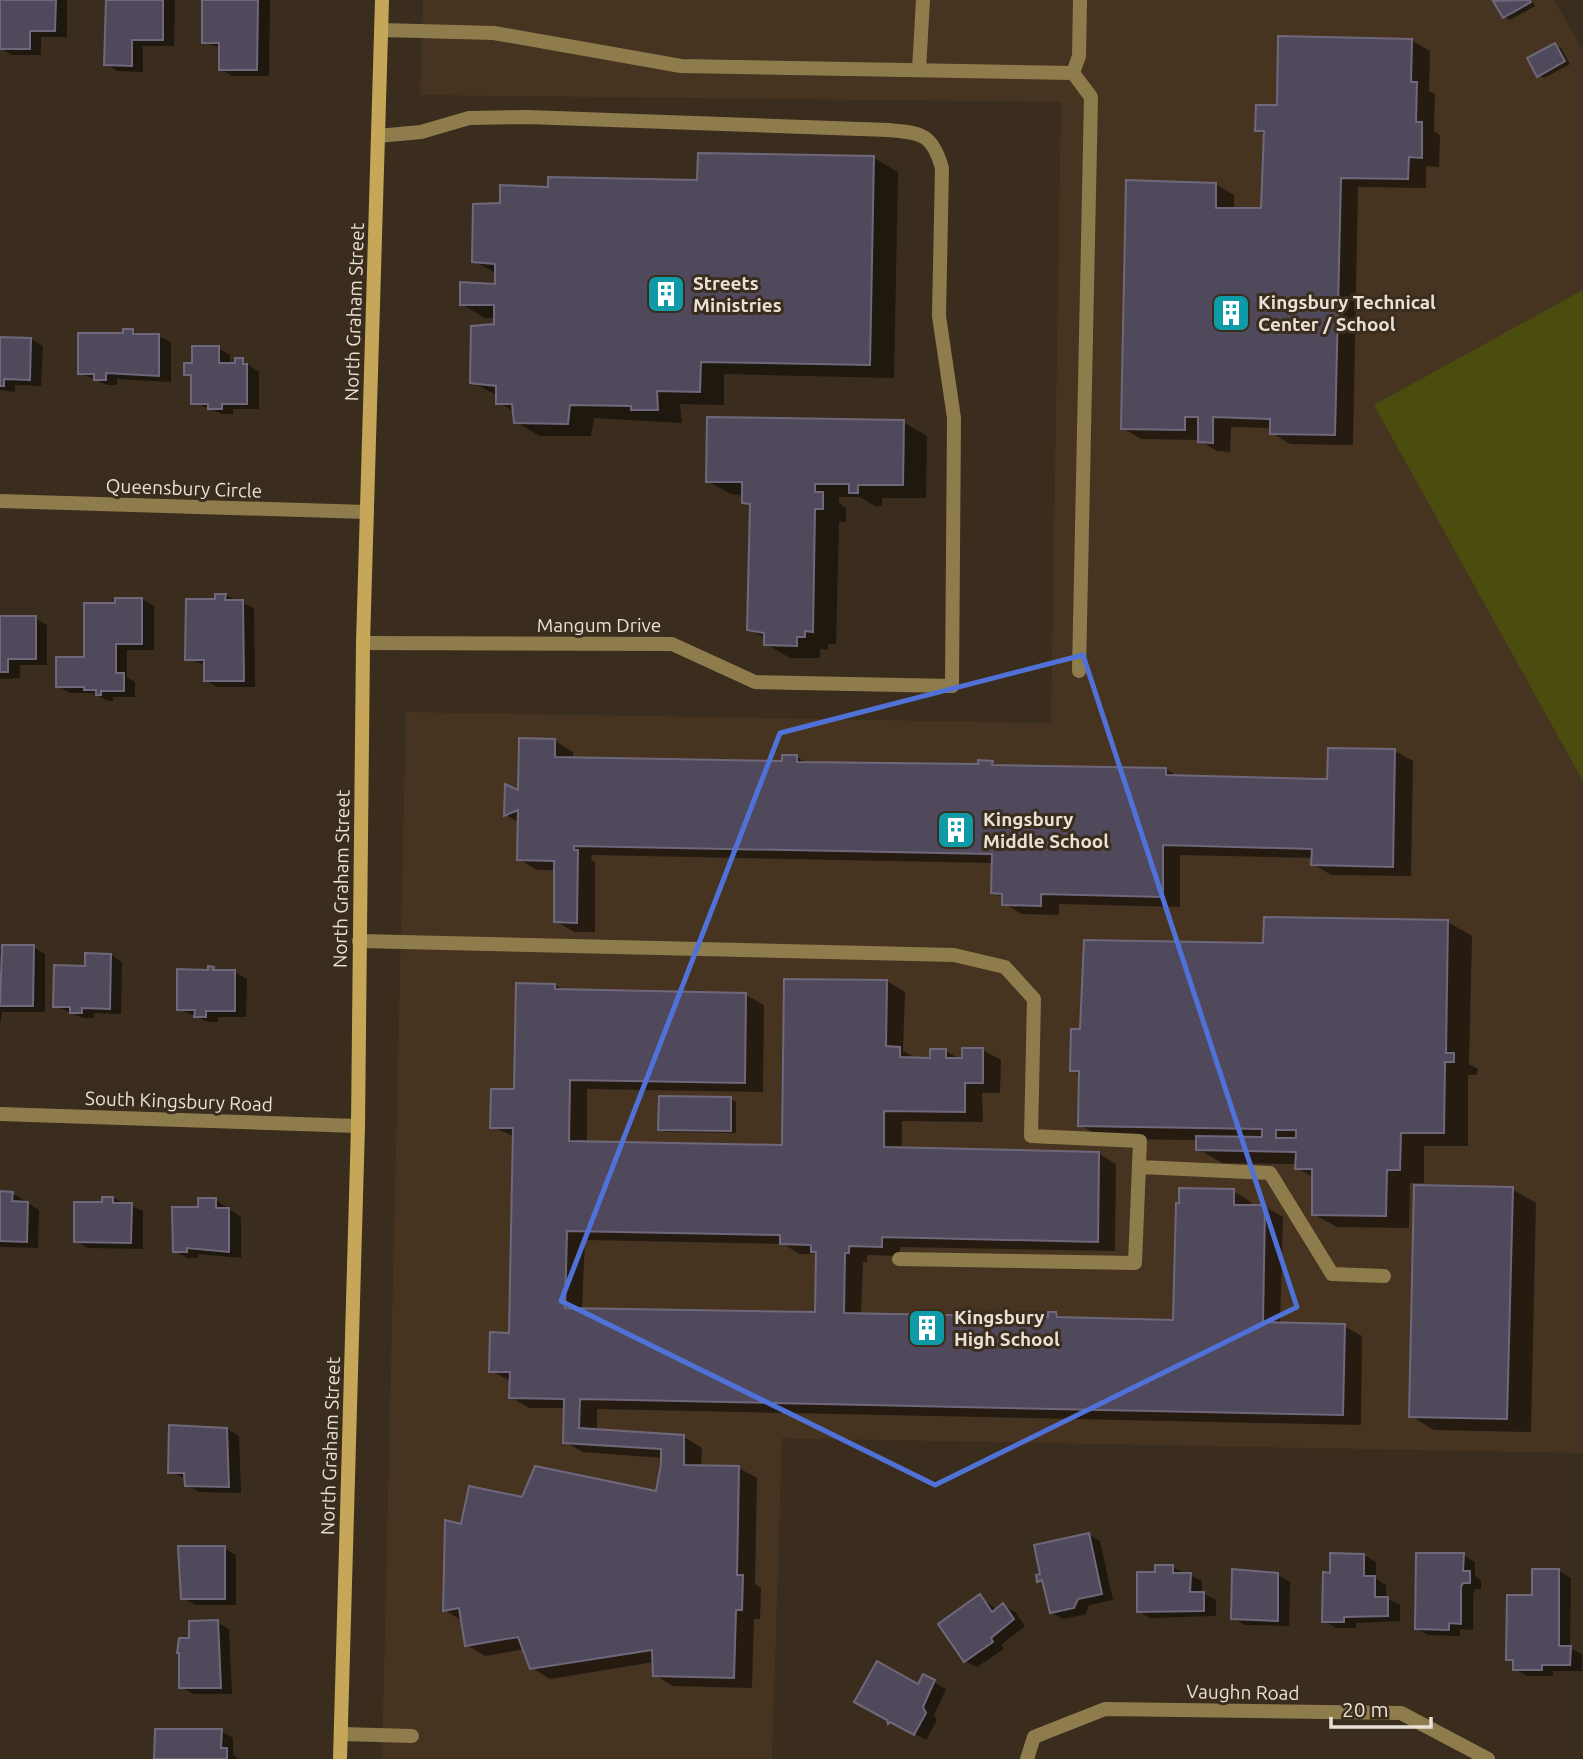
<svg xmlns="http://www.w3.org/2000/svg" width="1583" height="1759" font-family="Ubuntu,sans-serif">
<rect width="100%" height="100%" fill="#3a2d1d"/>
<path fill="#463420" d="M423 0H1554L1583 51V1453L782 1438 772 1759H382L406 712 1051 723 1061 102 420 95Z"/>
<path fill="#4a4d0e" d="M1583 290V781L1374 405Z"/>
<path fill="#0007" fill-rule="evenodd" d="M1 0H67V37H41V55H12L0 48Z
M107 0H175L174 46H143V72L117 71 106 64Z
M204 0H270L269 76H232L220 69 221 48 204 42Z
M1498 0H1532L1535 6 1510 20 1504 17 1496 1Z
M1411 40 1430 51 1429 91 1435 94 1434 131 1440 135 1439 167 1426 166V188L1358 187 1353 445 1290 444 1272 433V428L1231 427 1230 452 1217 451 1199 440 1141 439 1123 428 1216 184 1234 195V210H1262L1266 135 1257 130 1279 107Z
M1555 45 1561 48 1570 64 1544 78 1538 75Z
M874 158 898 172 894 378 724 374V405L680 404 682 423 594 418 591 436H540L516 422 515 412 498 402V396L472 382 496 326V318H485L461 304 497 285V274L474 261 501 204 549 188 699 182Z
M133 331 141 336H159L171 342V382L117 379V385H107L80 373Z
M0 338 31 339 43 346 41 386 15 385V392L0 390Z
M218 348 230 355V365H237L242 360 259 372V409H233V414H222L193 402V378L186 374Z
M903 422 927 436 926 498H882V506H875L860 497H839V503L846 508V522H839L836 644H828V650L820 649V658H790L766 644V639L749 629 751 507 744 502V495L731 494 707 481Z
M225 595 254 608 255 687H217L205 680V665L187 659 217 601Z
M142 599 154 606V650H127V677L135 682V697H113V701H109L92 693H70L58 686 86 658 116 604Z
M0 618H35L47 625V665H20V678L0 679Z
M555 741 573 752V759L784 762 797 757 808 764 979 766 992 762 1000 767 1166 769 1179 777 1322 781 1395 751 1413 761 1411 876 1331 875 1313 864V858L1180 855V907L1059 904V915L1022 914 1004 904V899L993 892V863L592 855 591 860 595 862V932H574L556 921V870H537L519 859 520 823 506 815ZM554 842 556 870H554Z
M1448 922 1472 936 1469 1064 1478 1069 1477 1075H1468V1146H1424V1183H1410L1409 1228 1337 1227 1313 1214 1314 1178 1297 1168V1164L1222 1163 1198 1149V1140L1104 1139 1080 1125 1081 1075 1072 1070 1082 1031 1265 945Z
M33 947 45 954V1012H2L0 1025V948Z
M111 955 122 962 121 1014 94 1013V1018H83L55 1006 86 968Z
M213 969 235 972 247 979 246 1017H218V1022H208L179 1009Z
M887 981 905 992 903 1051 918 1059 931 1060 946 1051 961 1060 983 1050 1001 1060 1000 1093H982L983 1122 902 1121V1149L1098 1153 1116 1164 1115 1251 900 1247V1256L867 1255V1262H863L861 1315 1050 1319 1055 1314 1064 1319 1175 1322 1233 1191 1251 1202V1207H1265L1283 1217 1280 1324 1344 1326 1362 1336 1361 1425 597 1409V1431L684 1437 702 1448 701 1467 739 1468 757 1478 755 1584 761 1588 760 1619H754L752 1688 673 1686 655 1675 654 1662 550 1679 532 1668 525 1649 485 1656 467 1645 463 1621 444 1610 463 1526 523 1499 658 1493 662 1458 583 1452 565 1442 566 1408H529L510 1397 511 1381 491 1371 511 1335 515 1137 492 1127 516 1091 555 985 565 991 746 995 764 1005 763 1092 587 1089V1143L783 1147ZM585 1240 783 1244 800 1254H817L816 1314 582 1310Z
M731 1099 736 1102V1133L666 1132 660 1129Z
M1512 1189 1536 1203 1531 1432 1434 1430 1411 1416Z
M0 1193H12L39 1210 38 1248 0 1247Z
M113 1198 143 1211V1249L88 1248 76 1241Z
M216 1200 241 1217V1258L198 1254V1258H187L175 1251 200 1209Z
M227 1429 239 1436 241 1493 199 1492 187 1485V1479L170 1472Z
M1088 1534 1100 1541 1113 1600 1089 1605 1086 1614 1063 1619 1051 1612 1045 1584 1039 1580Z
M224 1548 236 1555V1605H195L183 1598Z
M1364 1555 1376 1562V1579L1386 1585V1598L1400 1605V1621L1356 1623V1628H1336L1324 1621 1332 1575Z
M1463 1555 1475 1562V1576L1481 1580V1589H1475L1473 1594V1630L1460 1629V1636L1428 1635 1416 1628Z
M1172 1567 1202 1581V1593L1216 1600V1616L1150 1618 1138 1611 1156 1573Z
M1234 1571 1278 1575 1290 1582 1289 1626 1245 1625 1233 1618Z
M1559 1571 1571 1578 1570 1648 1582 1654V1671H1553V1676H1527L1515 1669V1663L1508 1659 1533 1597Z
M980 1597 997 1610 1003 1605 1015 1612 1025 1626 1001 1645 1004 1649 977 1667 965 1661Z
M217 1622 229 1629 232 1694H193L181 1687 178 1646Z
M924 1677 946 1689 934 1715 937 1720 926 1740 856 1701 918 1686Z
M221 1731 233 1738V1754L238 1759H156Z"/>
<path fill="#50485b" stroke="#6f687c" stroke-width="2" fill-rule="evenodd" d="M0 0H56L55 31H30V49H0Z
M106 0H163V40H132V66L104 65Z
M202 0H258L257 70H219V43H202Z
M1530 0 1531 2 1503 18 1493 1Z
M1278 36 1412 39 1411 82H1417L1416 122H1422V158L1409 157 1408 179 1341 178 1335 435 1270 434V419L1213 417V443L1198 442V417H1185V430L1121 429 1126 180 1216 183V208H1261L1264 131H1255L1256 105H1277Z
M1555 43 1565 61 1537 77 1527 58Z
M698 153 874 156 870 365 701 362 700 392 657 391 658 410H631V406L570 405 568 424 514 423 512 404H496V386L470 383 471 326 494 324V305H460V282L495 284V264L472 262 473 204 500 203V185L548 187V177L697 180Z
M123 329H133V334H159V376L106 373V380H94V374H78V333H123Z
M0 337 31 338 30 380 4 379V386H0Z
M192 346H219V363H235V358H243V364H247V404H222V409H208V404H191V375H184V363H192Z
M707 417 904 420 903 485H858V493H849V484H815V492H823V509H815L813 632 805 631V637H797V646L764 645V633L747 630 750 504 742 503V482H706Z
M215 594H226L225 600H243L244 681H204V660H185L186 599H215Z
M115 598H142V644H116V673H124V691H101V695H96V690H84V687H56V657H84V603H115Z
M0 616H36V659H8V672H0Z
M519 738 555 739V757L782 761V755H797V762L978 764V760L993 761 992 765 1166 768V775L1320 779H1327L1328 748 1395 749 1393 867 1311 865 1312 849 1163 845V897L1041 894V906L1002 905V894L991 893 992 854 574 846V850H578L577 923 554 922V861L517 860 518 810 504 816 505 784 518 790Z
M1264 917 1448 920 1446 1053H1454V1062H1445L1444 1133H1401L1400 1170H1387L1386 1216 1312 1215V1169H1295L1296 1152 1196 1150V1136L1262 1137V1129L1078 1126 1079 1071H1070L1071 1029H1080L1084 940 1263 943ZM1276 1130H1296V1138H1276Z
M2 945H34L33 1006H0Z
M85 953 111 954 110 1009 82 1008V1013H70V1007H53L54 965 85 966Z
M208 966 214 967 213 970H235V1011H206V1017H194L195 1010H177V969L208 970Z
M784 979 887 980 886 1046 900 1047V1057L930 1058V1049H946V1058H962V1048H983V1083H965V1112L884 1111V1147L1099 1152 1098 1242 882 1237V1247L849 1246V1253H845L844 1313 1048 1317V1312H1056L1057 1317 1173 1320 1176 1203H1179V1188L1234 1189V1205H1265L1263 1322 1345 1324 1343 1415 580 1399 579 1428 684 1435V1465L739 1466 737 1575H743L742 1610H736L734 1678 653 1676 652 1650 530 1669 518 1637 465 1646 459 1608 443 1611 445 1520 461 1524 469 1486 522 1497 535 1466 656 1491 661 1464V1449L563 1443 564 1399 509 1398 510 1372H489L490 1332 509 1333 513 1128H490L491 1089H514L516 983 555 984V989L746 993 745 1083 570 1080 569 1141 782 1145ZM567 1231 780 1235V1244L811 1245V1252H816L815 1312 565 1308Z
M659 1096 731 1097V1131L658 1130Z
M1414 1185 1513 1187 1507 1419 1409 1417Z
M0 1191 13 1192 12 1201 28 1202 27 1242 0 1241Z
M102 1197H113V1203H132L131 1243 74 1242V1202H102Z
M198 1198H216V1208H229V1252L187 1248V1252H173L172 1207H198Z
M169 1425 227 1428 229 1487 185 1486 184 1473H168Z
M1089 1533 1102 1594 1078 1599 1074 1608 1050 1613 1042 1580 1037 1582 1036 1575 1040 1574 1034 1545Z
M178 1546H225V1599H181Z
M1330 1553 1364 1554V1576H1375V1597H1388V1616L1344 1617V1622H1322L1323 1572 1330 1573Z
M1416 1553H1464L1463 1571H1470V1583H1463L1461 1587V1624L1449 1623V1630L1415 1629Z
M1155 1565H1173V1573H1191L1190 1592H1204V1611L1137 1612V1572H1155Z
M1232 1569 1278 1573V1621L1231 1619Z
M1532 1569H1559V1646H1571L1570 1665H1542V1670H1513V1660H1506L1507 1595H1532Z
M980 1594 992 1612 1003 1603 1014 1619 991 1638 993 1642 964 1662 938 1624Z
M218 1620 221 1688H179V1653H177L179 1638H189V1621Z
M877 1661 918 1684 923 1674 935 1680 923 1707 926 1713 914 1735 890 1722 888 1724 887 1720 854 1702Z
M155 1729H222L221 1748H227V1759H154Z"/>
<g fill="none" stroke-linecap="round" stroke-linejoin="round">
<path stroke="#8f7c4d" stroke-width="14" d="M381 30 494 33 681 66 1073 73 1091 97 1079 671
M919 70 923 0
M1073 73 1079 56 1080 0
M378 136 421 132 469 118 527 117 888 130C921 133 932 133 942 168L939 316 954 418 952 686
M359 941 954 955 1005 967 1034 999 1031 1136 1140 1141 1135 1263 899 1259
M1140 1167 1270 1173 1332 1274 1384 1276
M341 1734 412 1736"/>
<path stroke="#8f7c4d" stroke-width="14" d="M0 501 367 512
M363 643 672 644 755 682 952 686
M0 1114 358 1126
M1027 1759 1034 1737 1105 1709 1401 1713 1488 1759"/>
<path stroke="#c6a759" stroke-width="14" d="M340 1759 358 1126 363 643 382 0"/>
</g>
<path fill="none" stroke="#5072d8" stroke-width="5" stroke-linejoin="round" d="M1083 655 1297 1307 935 1485 561 1301 780 733Z"/>
<defs>
<symbol id="building-square" viewBox="-11 -11 22 22"><rect x="-9" y="-9" width="18" height="18" rx="4" fill="#0f9aa8" stroke="#3a2d1d"/><path d="M-4-6H4V6H1V3H-1V6H-4ZM-2.5-4.3h1.7v1.8h-1.7ZM.8-4.3h1.7v1.8H.8ZM-2.5-1h1.7V.8h-1.7ZM.8-1h1.7V.8H.8Z" fill="#fff"/></symbol>
</defs>
<g fill-rule="evenodd">
<use href="#building-square" x="644" y="272" width="44" height="44"/>
<use href="#building-square" x="1209" y="291" width="44" height="44"/>
<use href="#building-square" x="934" y="808" width="44" height="44"/>
<use href="#building-square" x="905" y="1306" width="44" height="44"/>
</g>
<g text-anchor="middle" dominant-baseline="central" stroke-width="6" stroke-linejoin="round" paint-order="stroke">
<g font-size="19" font-weight="bold" fill="#e9e0d6" stroke="#3a2d1d" text-anchor="start">
<text x="693" y="283">Streets<tspan x="693" dy="22">Ministries</tspan></text>
<text x="1258" y="302">Kingsbury Technical<tspan x="1258" dy="22">Center / School</tspan></text>
<text x="983" y="819">Kingsbury<tspan x="983" dy="22">Middle School</tspan></text>
<text x="954" y="1317">Kingsbury<tspan x="954" dy="22">High School</tspan></text>
</g>
<g font-size="19" fill="#e9e0d6" stroke="#3a2d1d">
<text transform="translate(354 312) rotate(-88)">North Graham Street</text>
<text transform="translate(184 488) rotate(2)">Queensbury Circle</text>
<text x="599" y="625">Mangum Drive</text>
<text transform="translate(341 879) rotate(-89)">North Graham Street</text>
<text transform="translate(179 1101) rotate(2)">South Kingsbury Road</text>
<text transform="translate(330 1446) rotate(-88)">North Graham Street</text>
<text transform="translate(1243 1692) rotate(1)">Vaughn Road</text>
</g>
</g>
<path d="M1331 1717v10h100v-10" fill="none" stroke="#e9e0d6" stroke-width="3.5"/>
<text x="1342" y="1717" font-size="21" fill="#e9e0d6" stroke="#3a2d1d" stroke-width="5" paint-order="stroke">20 m</text>
</svg>
